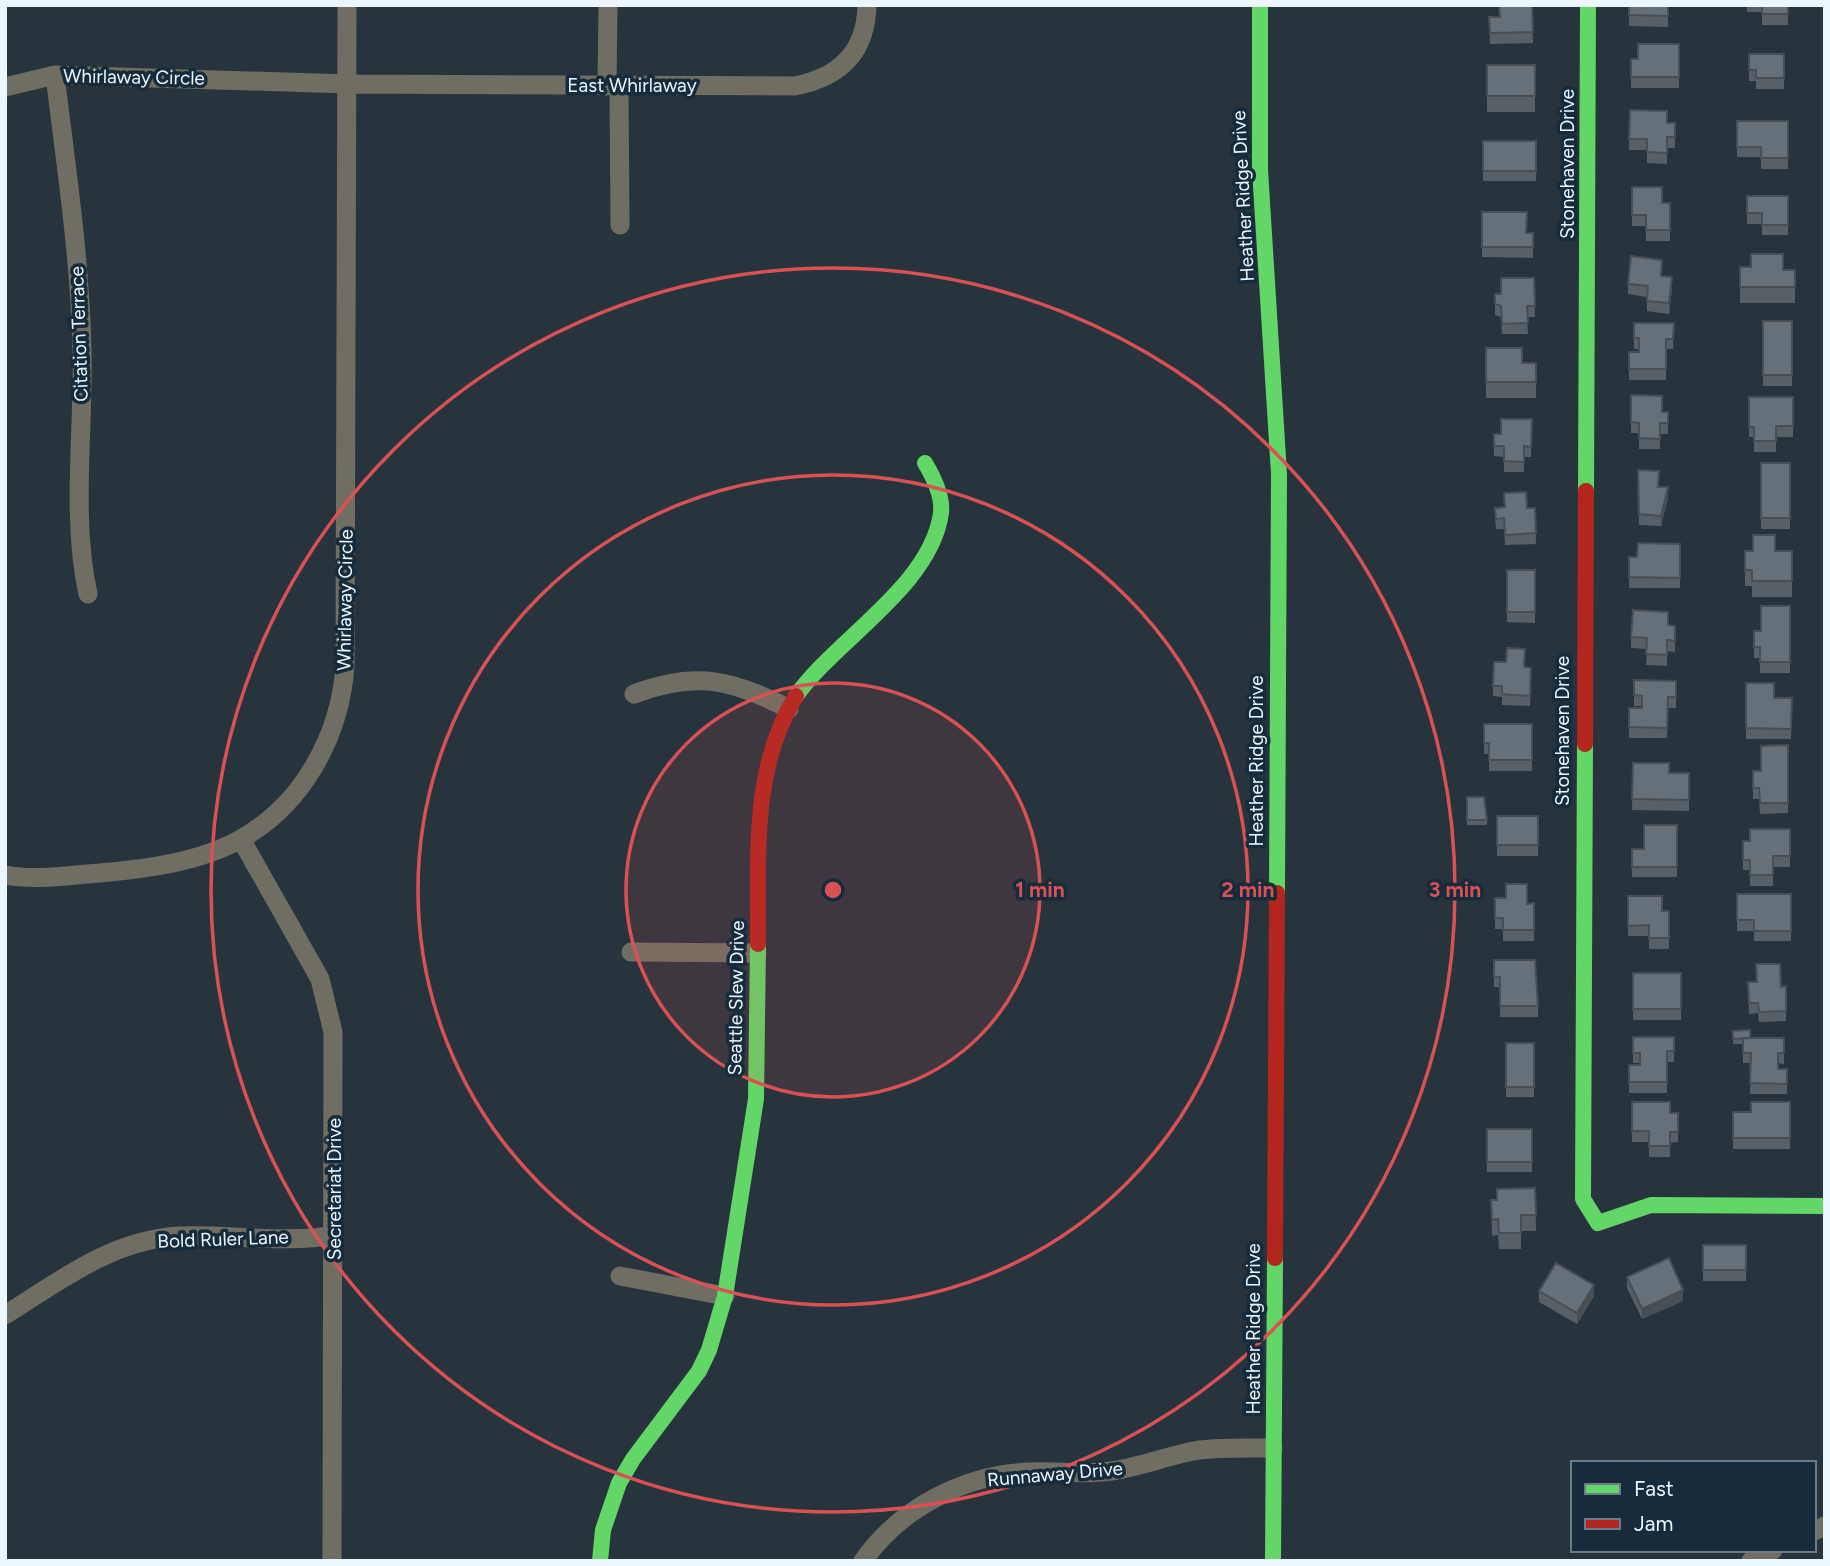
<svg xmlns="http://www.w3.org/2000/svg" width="1830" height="1566" font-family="Figtree,sans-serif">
<rect width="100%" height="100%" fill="#28343d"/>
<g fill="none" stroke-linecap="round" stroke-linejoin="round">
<path stroke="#706e63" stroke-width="19" d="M55 75C66 167 80 257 82 350 84 429 71 517 88 594
M607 86 608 5
M619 86 620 225
M5 87 55 75 348 84 795 86C840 77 866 52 867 5
M634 694C695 671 732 679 789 709
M241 839 320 979 333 1032 332 1561
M5 875C36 881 69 875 100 873 146 869 199 862 239 840 303 805 340 736 345 666L347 5
M631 952 757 953
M620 1276 725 1296
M5 1315C60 1281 111 1240 179 1236 227 1234 288 1244 334 1235
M1814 1531 1825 1526
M863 1561C901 1507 966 1474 1031 1472 1057 1471 1085 1475 1111 1471 1141 1467 1169 1455 1199 1450 1224 1447 1249 1448 1273 1448
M1751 1561 1773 1550"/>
<path stroke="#63d668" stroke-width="16" d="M1260 5V170L1279 474 1277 893
M1586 491 1588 5
M796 696C836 639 931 586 941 513 943 496 934 478 925 463
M1585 744 1583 1199 1598 1223 1651 1205 1825 1206
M600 1561 603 1530 619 1483 633 1459 699 1371 709 1350 725 1296 756 1099 758 944
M1273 1561 1275 1258"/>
<path stroke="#b3261e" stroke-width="16" d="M1585 744 1586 491
M758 944C759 860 750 771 796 696
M1275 1258 1277 893"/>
</g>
<path fill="#586067" d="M1532 5 1533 43 1490 44 1489 17H1499Z
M1629 5H1668V27L1629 26Z
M1747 5H1788V25H1762V12H1747Z
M1679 44V88H1631V59H1638Z
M1749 54H1784V89H1756V81H1749Z
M1487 65H1535V112H1487Z
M1630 110 1667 123H1675V148H1667V164L1647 163V150H1629Z
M1737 121H1788V169H1761V157H1737Z
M1483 141H1536V181H1483Z
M1632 187 1662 203H1670V241H1646V226H1632Z
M1747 196H1788V235H1762V224H1747Z
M1482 212 1526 233H1533V258L1482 257Z
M1740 267 1795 270V303H1740Z
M1662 271V276L1672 288 1669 314 1647 311V297L1628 294V284Z
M1534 278 1535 317H1527L1528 334H1502L1501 317 1495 315V294H1501Z
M1763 321H1792V386H1763Z
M1634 323H1674L1673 349H1666V380H1629V352H1639V349H1634Z
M1486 348 1522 363H1536V398H1486Z
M1631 395 1662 412H1668V434H1660V449H1639V433H1631Z
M1749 397H1793V437H1776V452H1754V437H1749Z
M1532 419 1531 457H1524V472H1504V457L1494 456V434H1501Z
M1761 463H1790V529H1761Z
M1638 470 1658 487 1668 498 1661 526 1639 525Z
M1527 508H1535L1536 544 1505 545 1504 529H1496L1495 518Z
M1680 544V588H1629V557H1637Z
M1745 551H1792V597H1752V586H1745Z
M1507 570H1535V623L1507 622Z
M1790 606V673H1760V658H1754V631H1761Z
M1668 625 1675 637V652L1667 651V666L1646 665 1647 649 1631 648V637Z
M1524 667 1531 678 1530 706 1502 705V697L1493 696V686Z
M1634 680 1676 681V708H1668L1667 738H1629V708H1642V706H1634Z
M1746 683 1774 698H1792L1791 739H1746Z
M1484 724H1532V771H1489V754H1484Z
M1788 745V813L1760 814 1759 799H1753V771H1761Z
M1633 763 1669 773H1689V811L1632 810Z
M1467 797 1487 820V825H1467Z
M1497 816H1538V856H1497Z
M1677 825V877H1632V849H1644Z
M1790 829V867H1773V886H1750V870H1743V841H1750Z
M1737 894H1791V941H1754V931H1737Z
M1628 896 1662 911H1669V949H1649V936H1628Z
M1495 898 1527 904 1534 903V941H1503V929H1495Z
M1494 960 1538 1006V1017H1500V987H1494Z
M1633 973H1681V1020H1633Z
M1748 982 1786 986V1021L1759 1022 1758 1013 1749 1014Z
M1733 1031 1750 1038H1784V1064L1778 1063V1069H1787V1094H1750L1751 1063H1743V1044H1733Z
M1633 1037H1674V1062H1667V1093H1629V1065H1640V1063H1633Z
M1506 1043H1534V1097H1506Z
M1632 1102 1670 1113H1678V1142L1670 1143V1157H1649V1142H1632Z
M1790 1102V1149H1733V1112H1751Z
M1487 1129H1532V1172H1487Z
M1535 1188 1536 1231H1521V1249H1499L1498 1235 1492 1236 1491 1200H1497Z
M1703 1245H1746V1281H1703Z
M1627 1277 1683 1301 1642 1319 1627 1288Z
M1539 1291 1594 1296 1577 1324 1539 1302Z"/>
<path fill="#474e54" d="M1672 277V288L1669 314V303Z
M1668 487V498L1661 526V516Z
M1594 1285V1296L1577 1324V1313Z
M1683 1290V1301L1642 1319V1309Z"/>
<path fill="#667078" stroke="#474e54" stroke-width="2" d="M1499 5H1532L1533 32 1490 33 1489 17H1500Z
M1629 5H1668V16L1629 15Z
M1762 5H1788V14H1762Z
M1638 44H1679V77H1631V59H1638Z
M1749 54H1784V78H1756V70H1749Z
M1487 65H1535V96H1487Z
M1630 110 1667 111V123H1675V137H1667V153L1647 152V139H1629Z
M1737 121H1788V158H1761V147H1737Z
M1483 141H1536V171H1483Z
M1632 187H1662V203H1670V230H1646V215H1632Z
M1747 196H1788V225H1762V213H1747Z
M1482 212H1527L1526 233H1533V247H1482Z
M1751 254H1783V270H1795V287H1740V267H1751Z
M1631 256 1662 260 1661 276 1672 277 1669 303 1647 301 1648 286 1628 284Z
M1501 278H1534L1535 306H1527L1528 323 1502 324 1501 306 1495 304V294H1501Z
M1763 321H1792V375H1763Z
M1634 323H1674L1673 339H1666V369H1629V352H1639V338H1634Z
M1486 348H1522V363H1536V382H1486Z
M1631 395 1662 396V412H1668V423H1660V439L1639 438V423L1631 422Z
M1749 397H1793V426H1776V441H1754V427H1749Z
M1501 419H1532L1531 447 1524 446V462L1504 461V446H1494V434H1501Z
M1761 463H1790V518H1761Z
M1638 470 1659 471 1658 487H1668L1661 516 1639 514Z
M1526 492 1527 508H1535L1536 533 1505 535 1504 518 1496 519 1495 508 1505 507 1504 493Z
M1753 535H1775V551H1792V581H1752V570H1745V551H1753Z
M1638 543 1680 544V578L1629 577V557H1637Z
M1507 570H1535V612H1507Z
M1761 606H1790V662H1760V647H1754V631H1761Z
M1633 610 1668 612V625L1675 626V641L1667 640V655L1646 654 1647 638 1631 637Z
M1507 648 1525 649 1524 667 1531 668 1530 696 1502 694V686H1493L1494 662H1506Z
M1634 680 1676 681V697H1668L1667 728 1629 727V708H1642V696L1634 695Z
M1746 683H1774V698H1792L1791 729 1746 728Z
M1484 724H1532V760H1489V743H1484Z
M1788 745V803H1760L1759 788H1753V771H1761V746Z
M1633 763H1669V773H1689V800L1632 799Z
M1467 797H1484L1487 820H1467Z
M1497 816H1538V845H1497Z
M1644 825H1677V867H1632V849H1644Z
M1750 829H1790V856H1773V875H1750V860H1743V841H1750Z
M1506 884H1527V904L1534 903V930H1503V918H1495V898H1506Z
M1737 894H1791V931H1754V920H1737Z
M1628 896H1662V911H1669V938H1649V925L1628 926Z
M1494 960H1535L1538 1006H1500V977H1494Z
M1756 964H1780L1781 987 1786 986V1011L1759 1012 1758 1003H1749L1748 982H1757Z
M1633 973H1681V1009H1633Z
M1750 1030V1038L1733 1039V1031Z
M1633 1037H1674V1051H1667V1082H1629V1065H1640V1053H1633Z
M1743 1038H1784V1053H1778V1069H1787V1084L1750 1083 1751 1053H1743Z
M1506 1043H1534V1087H1506Z
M1632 1102H1670V1113H1678V1132H1670V1146H1649V1131H1632Z
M1751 1102H1790V1138H1733V1112H1751Z
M1487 1129H1532V1162H1487Z
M1535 1188 1536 1215H1521V1233H1499L1498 1219 1492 1220 1491 1200H1497V1189Z
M1703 1245H1746V1270H1703Z
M1669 1258 1683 1290 1642 1309 1627 1277Z
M1556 1263 1594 1285 1577 1313 1539 1291Z"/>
<circle cx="833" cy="890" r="207" fill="#da5153" fill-opacity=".12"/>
<g fill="none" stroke="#da5153" stroke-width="3.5">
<circle cx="833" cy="890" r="207"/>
<circle cx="833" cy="890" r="415"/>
<circle cx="833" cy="890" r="622"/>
</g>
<g text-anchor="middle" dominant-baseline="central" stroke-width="7" stroke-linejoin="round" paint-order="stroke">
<g font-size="19" fill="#ebf6fe" stroke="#162b3b">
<text transform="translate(134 77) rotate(1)">Whirlaway Circle</text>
<text x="632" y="85">East Whirlaway</text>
<text transform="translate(1567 164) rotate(-90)">Stonehaven Drive</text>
<text transform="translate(1243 196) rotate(-93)">Heather Ridge Drive</text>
<text transform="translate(79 334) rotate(-92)">Citation Terrace</text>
<text transform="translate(345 600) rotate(-89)">Whirlaway Circle</text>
<text transform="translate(1562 731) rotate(-90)">Stonehaven Drive</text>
<text transform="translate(1256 761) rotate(-90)">Heather Ridge Drive</text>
<text transform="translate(736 998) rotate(-89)">Seattle Slew Drive</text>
<text transform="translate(334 1189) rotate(-90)">Secretariat Drive</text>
<text transform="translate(223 1239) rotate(-2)">Bold Ruler Lane</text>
<text transform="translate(1253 1329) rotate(-90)">Heather Ridge Drive</text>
<text transform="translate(1055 1474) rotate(-5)">Runnaway Drive</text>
</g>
</g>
<circle cx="833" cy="890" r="10" fill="#da5153" stroke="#162b3b" stroke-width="3.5"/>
<g font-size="21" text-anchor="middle" font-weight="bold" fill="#da5153" stroke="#162b3b" stroke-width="7" stroke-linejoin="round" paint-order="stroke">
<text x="1040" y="897">1 min</text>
<text x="1248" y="897">2 min</text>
<text x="1455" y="897">3 min</text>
</g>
<rect width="1830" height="1566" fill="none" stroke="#ebf6fe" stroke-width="14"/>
<rect x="1571" y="1461" width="245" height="91" fill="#162b3b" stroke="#6b7c89" stroke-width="2"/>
<rect x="1585" y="1484" width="35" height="10" fill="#63d668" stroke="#6b7c89" stroke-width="2"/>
<text x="1634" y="1496" font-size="21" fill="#ebf6fe">Fast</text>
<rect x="1585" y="1519" width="35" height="10" fill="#b3261e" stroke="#6b7c89" stroke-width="2"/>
<text x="1634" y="1531" font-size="21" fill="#ebf6fe">Jam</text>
</svg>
